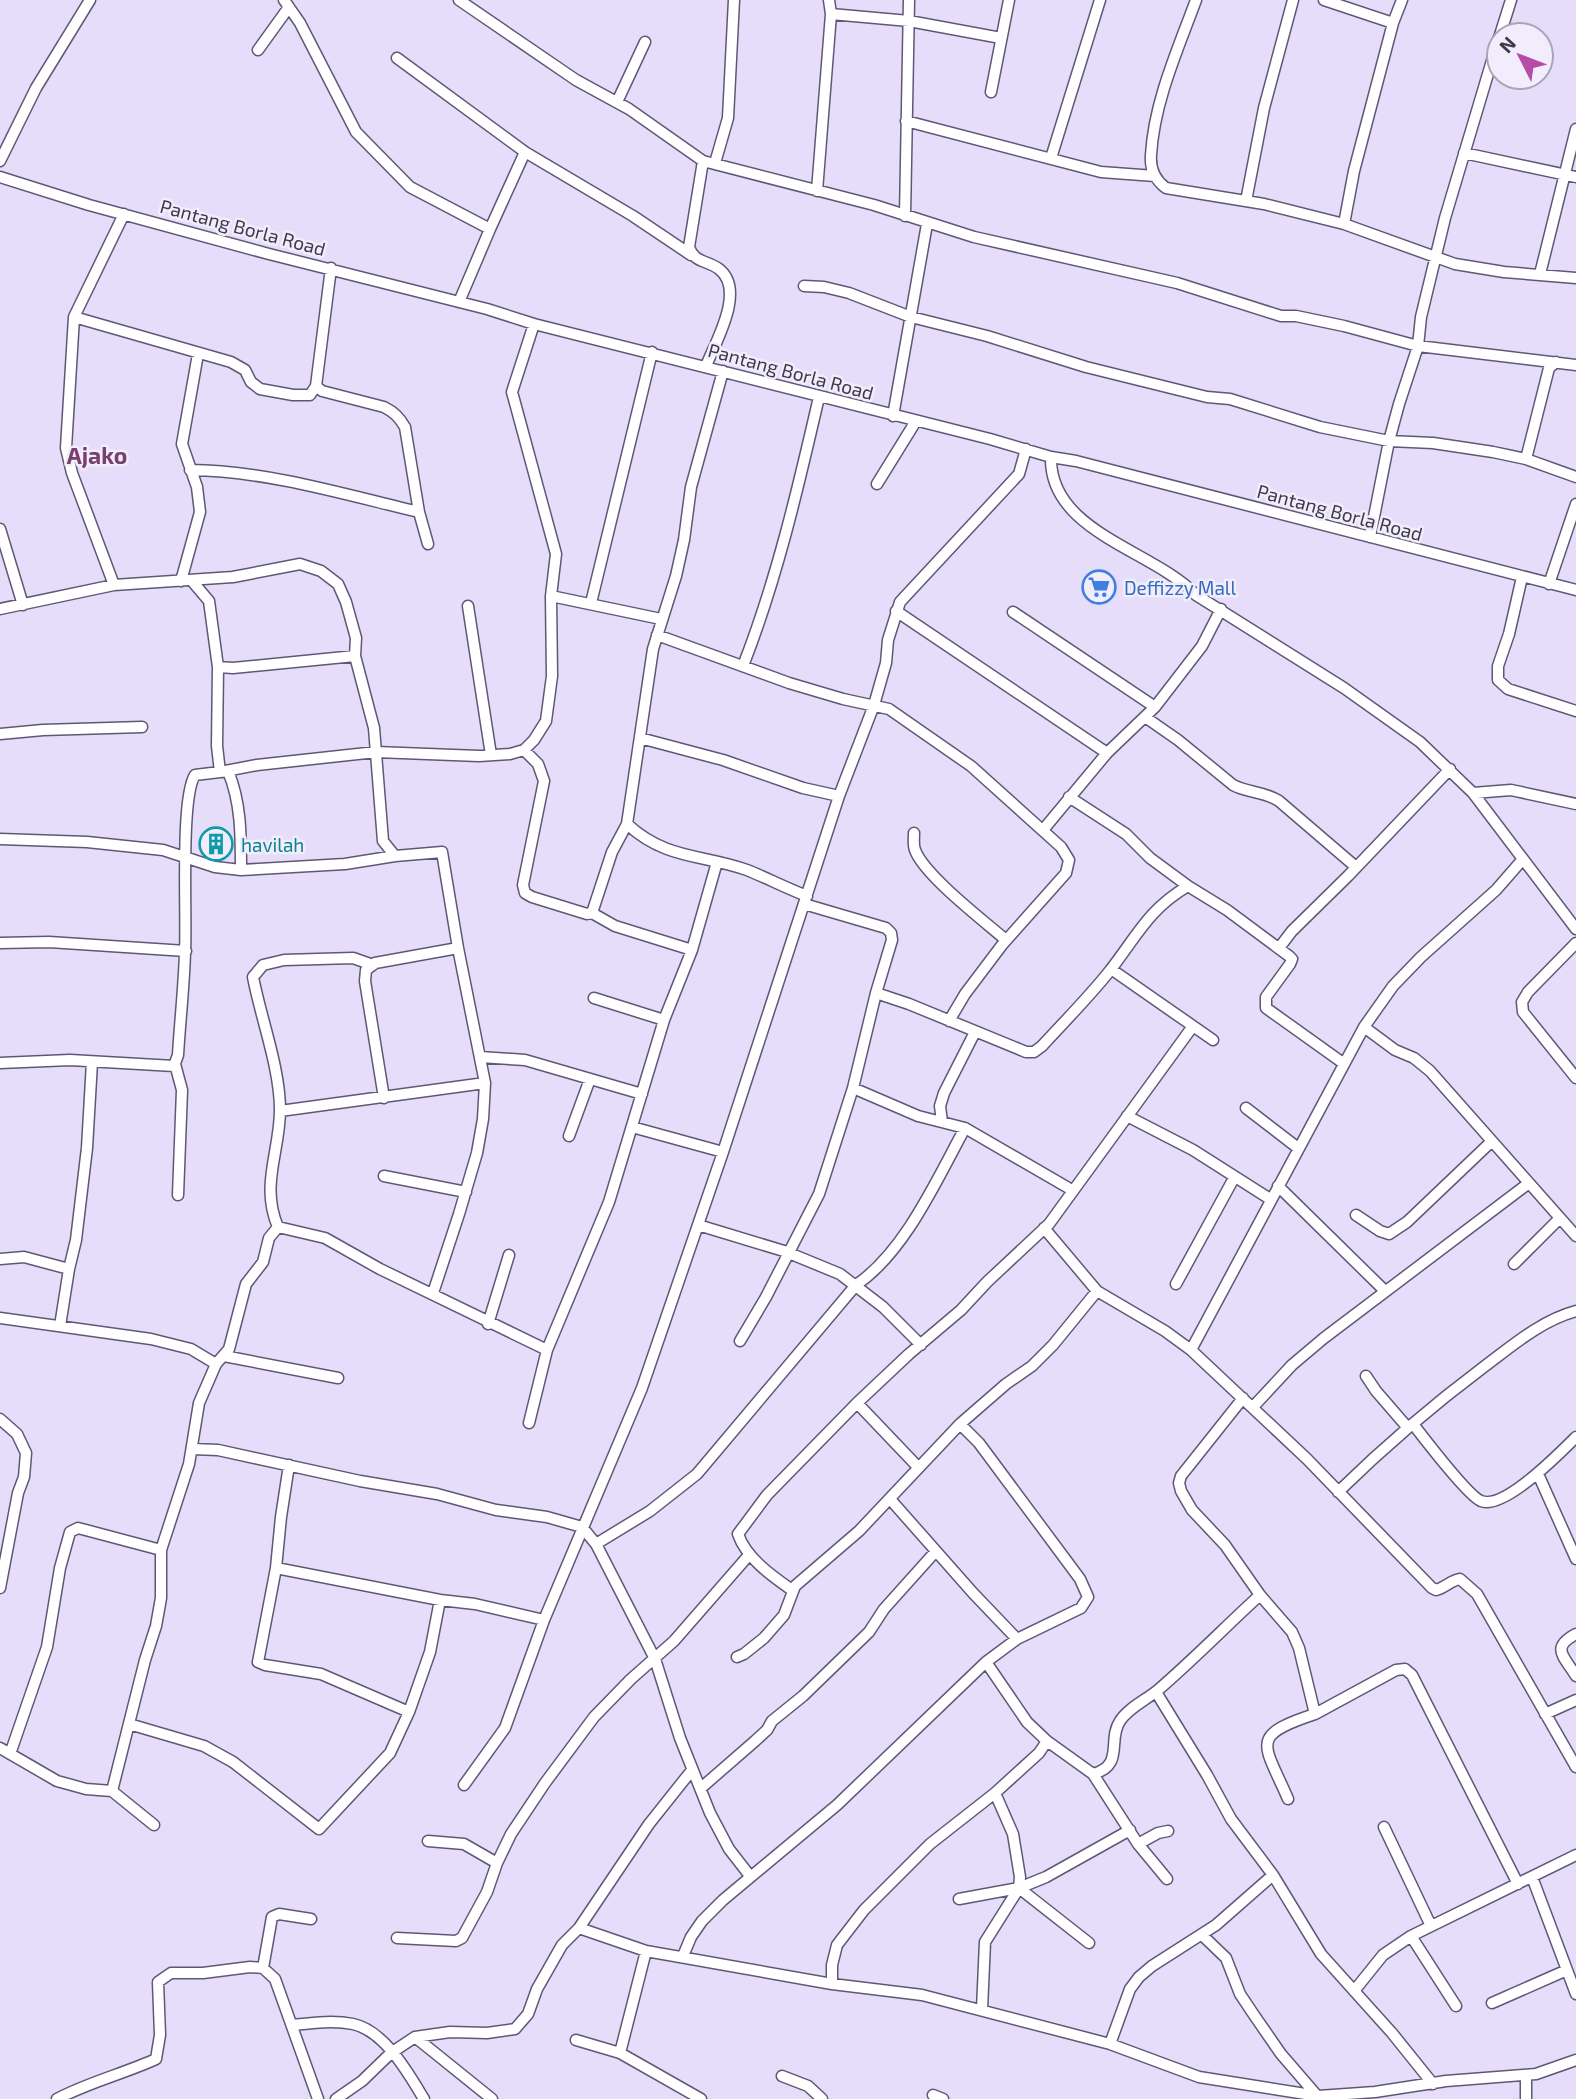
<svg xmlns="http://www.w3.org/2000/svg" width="1576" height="2099" font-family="'Exo 2',sans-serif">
<rect width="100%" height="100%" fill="#e5ddfa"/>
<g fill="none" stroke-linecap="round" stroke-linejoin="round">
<defs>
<path id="minor" d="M284 0 300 23 356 132 410 187 490 229 459 302
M459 0 576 80 629 109 703 161 874 205 974 237 1177 283 1281 316H1296L1344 326 1418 346 1576 365
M829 0 831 14
M1196 0C1178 49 1154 102 1151 155 1150 168 1155 180 1166 188L1264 204 1344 224 1455 264 1504 272 1576 278
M1324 0 1393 23
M1500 35 1511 0
M258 50 289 7
M397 58 525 152 633 216 691 255
M991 92 1009 0
M617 102 645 42
M906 121 1101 172 1155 176
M1464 153 1576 177
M1051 158 1100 0
M0 161 36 88 90 0
M703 161 689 247C694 263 707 260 719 269 746 290 716 341 706 366
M715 163 728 118 734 0
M0 177 89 205 269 254 487 309 534 324 990 439 1051 457 1076 461 1576 590
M817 191 831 14 909 21 1001 38
M1246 201 1264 108 1293 0
M905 216 909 0
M1344 224 1354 171 1393 23 1402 0
M490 229 525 152
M331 268 316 386 322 391 384 407C394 412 399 417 405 427L419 512 428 544
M1540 274 1576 129
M804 286 824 287 849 293 911 317 987 336 1086 367 1207 397 1230 399 1320 427 1389 441 1433 443 1493 452 1526 459 1576 477
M74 317 231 362 245 370 251 382 260 389 293 395H310L316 386
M893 416 927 224
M1051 457C1049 532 1153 550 1196 595L1344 688 1420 742 1473 793 1576 929
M1526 459 1549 368 1556 362
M190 470C268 471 343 494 419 512
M877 484 916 421
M0 529 23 605
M1370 537 1389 441 1399 404 1418 346 1421 317 1445 218 1499 37
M1522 577 1509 634 1498 666V680L1508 689 1576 711
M181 581 200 512 197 487 182 444 198 354
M192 581 209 601 218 667 217 746 220 772 257 765 376 752 479 756 510 754 524 750 534 740 546 721 552 676 551 596 556 554 512 392 534 324
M1549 584 1576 504
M114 585 72 473 66 448 74 317 124 214
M551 596 661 619
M591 603 652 352
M468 606 491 755
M0 609 114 585 233 577 300 564 321 571 338 584 346 602 356 638 355 656 374 728 383 841 395 856
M896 611 1107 753
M1013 612 1155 707
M657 635 789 683 843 699 889 709 971 766 1061 847 1069 860 1066 873 1002 945 965 994 949 1021
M743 666C777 579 798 488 819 397
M218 667 233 668 355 656
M1145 717 1178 740 1233 785C1248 793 1264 791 1279 801L1356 867
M0 734 43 730 142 727
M640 738 723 760 803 788 839 796
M524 750 538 764 544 781 523 885 525 893 532 897 587 914 592 913 612 852 627 824 653 649 676 576 684 540 691 487 723 371
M228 771C241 802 241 835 241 870
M1473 793 1511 790 1576 804
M1069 797 1126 834 1150 858 1188 886 1227 910 1289 956 1292 959 1290 964 1266 997V1008L1343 1063
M627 824C666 860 702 854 747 870 767 878 786 888 807 896
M1043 830 1107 753 1155 707 1202 646 1221 609
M914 833C914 838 913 845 915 850 924 875 984 921 1006 940
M0 839 87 842 163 850 215 867 241 870 345 864 395 856 442 852 458 948 485 1083 483 1119 477 1153 459 1214 433 1293
M592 913 615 926 692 950
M0 943 49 942 186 951
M1576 943 1528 992 1522 1002 1523 1012 1576 1078
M1279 948 1292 931 1348 876 1450 769
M1111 969 1213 1040
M876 993 909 1004 1026 1052H1034L1042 1046C1064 1022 1087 999 1108 973 1136 938 1147 910 1188 886
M594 998 664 1020
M1364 1027 1395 1050 1414 1058 1430 1071 1576 1236
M480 1057 525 1060 642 1094
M0 1063 70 1060 174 1066 178 1055C180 1021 184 987 185 952 187 918 180 798 195 775L220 772
M175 1064 182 1090 178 1195
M853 1088 918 1116 965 1128 1072 1190
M384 1098 365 981 366 970 375 963 458 948
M1246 1108 1298 1148
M280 1111 485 1083
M1127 1116 1193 1150 1270 1199
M942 1122 940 1106 944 1093 975 1032
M632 1127 723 1152
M569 1136 590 1079
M384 1176 466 1192
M1278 1186 1385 1291
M1356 1215 1380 1231 1389 1234 1407 1222 1491 1142
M698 1225 784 1251 840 1274 883 1307 921 1345
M278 1227 325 1238 380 1269 547 1350
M1044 1228 1097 1291 1165 1331 1191 1350 1307 1459 1432 1588 1436 1590C1445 1588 1451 1580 1460 1579L1477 1594 1576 1767
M0 1259 24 1257 69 1269 76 1240 87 1148 92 1062
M1514 1264 1560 1218
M1176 1284 1234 1178
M0 1318 151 1339 191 1349 216 1364
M488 1324 509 1255
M60 1326 69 1269
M740 1341 766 1297 819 1194 853 1088 876 993 892 940 891 933 886 928 804 904
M1191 1350 1364 1027 1393 986 1421 957 1496 890 1523 859
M224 1356 338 1378
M1366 1376 1376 1391 1408 1428
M1243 1398 1181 1476 1179 1483 1181 1491 1192 1510 1225 1545 1260 1595 1292 1632 1299 1648 1315 1714 1396 1670 1405 1669 1412 1675 1518 1884
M857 1403 918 1467
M1253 1407 1292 1365 1324 1338 1529 1183
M0 1419 17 1434 26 1453 24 1477 18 1493 0 1588
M529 1423 547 1350 609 1202 664 1020 692 950 717 862
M1413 1424C1424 1438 1467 1495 1481 1501 1504 1510 1560 1453 1576 1437
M192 1449 218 1450 360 1481 437 1494 496 1510 547 1517 582 1527 596 1544 655 1659 680 1738 710 1813 729 1849 750 1876
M289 1465 281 1517 276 1568 258 1662 265 1665 321 1674 409 1712
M1538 1474 1576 1559
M1338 1492C1384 1447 1433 1405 1485 1366 1513 1345 1542 1320 1576 1311
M890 1499 973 1593 1017 1639
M596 1544 650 1511 697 1474 856 1285C905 1252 937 1179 965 1128
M276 1568 440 1600 475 1604 544 1620
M792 1590C772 1576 746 1558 738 1534L767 1495 857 1403 909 1354 961 1310 987 1282 1049 1224 1193 1026
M1576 1634C1550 1648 1564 1656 1576 1676
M737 1657 744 1654 764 1638 784 1615 795 1586 859 1531 960 1424 1006 1384 1032 1366 1053 1345 1097 1291
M986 1662 1027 1722 1047 1741 1093 1774C1125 1765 1107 1740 1120 1721 1128 1708 1146 1700 1158 1690 1193 1660 1226 1626 1260 1595
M1156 1692 1207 1775 1231 1819 1273 1875 1321 1954 1392 2033 1433 2084
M1545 1714 1576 1700
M129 1724 204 1746 233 1762 319 1829 390 1753 409 1712 430 1652 440 1600
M0 1748 57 1781 86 1789 112 1791 154 1825
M10 1754 47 1647 60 1568 70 1532 78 1528 161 1550
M1093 1774 1138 1844 1167 1879
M464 1785 505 1728 544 1620 642 1388 723 1152 839 796 874 705 886 663 888 640 900 602 1019 474 1026 449
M701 1788 755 1741 767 1730 772 1721 803 1696 869 1632 884 1609 936 1551
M112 1791 145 1660 156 1626 161 1598V1550L189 1464 199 1403 216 1364 229 1349 246 1284 263 1262 269 1238 278 1227C260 1186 280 1151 280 1110 280 1068 261 1019 253 977L263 965 284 960 353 958 373 965
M1288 1799C1264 1743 1248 1736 1315 1714
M1384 1827 1431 1926
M428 1841 464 1844 497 1863
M1138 1844 1158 1833 1168 1831
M1532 1877 1576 1994
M1019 1888 1089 1943
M959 1899 1019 1888 1046 1877 1130 1830
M579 1928 646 1951 832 1984 922 1995 1110 2044 1199 2077 1318 2096 1375 2092 1446 2081 1536 2074 1576 2060
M1202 1935 1226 1958 1240 1994 1254 2015 1281 2054 1319 2098
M1411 1936 1456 2006
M397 1938 456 1941 462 1938 487 1892 497 1863 511 1834 545 1783 594 1717 631 1679 674 1641 749 1555
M683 1956 691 1937 702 1921 723 1900 837 1805 986 1662 1017 1639 1081 1608 1088 1597 1080 1579 979 1443 960 1424
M263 1968 272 1917 279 1914 311 1919
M832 1984V1965L837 1945 864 1910 930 1844 995 1793 1039 1753 1047 1741
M1354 1991 1383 1955 1411 1936 1576 1855
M1492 2003 1567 1970
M982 2009 985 1942 1019 1888 1020 1877 1013 1834 995 1793
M292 2025C311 2023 333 2020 353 2024 385 2031 408 2073 424 2099
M415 2037 492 2099
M576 2040 620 2053 701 2099
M1110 2044 1130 1989 1139 1977 1152 1966 1216 1925 1273 1875
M620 2053 646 1951
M1526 2075V2099
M782 2076 808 2086 822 2099
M933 2095 943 2099
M57 2099C89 2082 123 2074 156 2059L160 2035 158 1982 171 1973H203L250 1967 263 1968 275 1979 318 2099
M336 2099 362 2081 391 2053 415 2037 450 2032 487 2033 515 2029 528 2014 537 1989 562 1945 579 1928 649 1824 692 1770"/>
</defs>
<use href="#minor" stroke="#605776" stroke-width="13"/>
<use href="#minor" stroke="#fff" stroke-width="10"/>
</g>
<defs>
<symbol id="supermarket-ring" viewBox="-11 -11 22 22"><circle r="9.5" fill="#f1edfc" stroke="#3f7fe0" stroke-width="1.5"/><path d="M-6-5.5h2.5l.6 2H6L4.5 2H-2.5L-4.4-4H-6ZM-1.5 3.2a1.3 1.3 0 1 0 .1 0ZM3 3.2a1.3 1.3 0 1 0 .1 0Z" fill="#3f7fe0"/></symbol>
<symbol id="building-ring" viewBox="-11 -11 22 22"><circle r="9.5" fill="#f1edfc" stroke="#0f9aa8" stroke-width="1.5"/><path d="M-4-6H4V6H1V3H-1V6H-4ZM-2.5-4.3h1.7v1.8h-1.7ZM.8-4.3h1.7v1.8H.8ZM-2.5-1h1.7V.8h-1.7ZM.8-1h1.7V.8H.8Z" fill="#0f9aa8"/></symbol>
</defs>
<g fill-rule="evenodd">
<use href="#supermarket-ring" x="1080" y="568" width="38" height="38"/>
<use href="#building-ring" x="197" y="825" width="38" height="38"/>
</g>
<g text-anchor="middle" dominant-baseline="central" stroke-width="5" stroke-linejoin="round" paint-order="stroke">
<g font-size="19" fill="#3e3a48" stroke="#f1edfc">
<text transform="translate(243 227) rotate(15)">Pantang Borla Road</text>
<text transform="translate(791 371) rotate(15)">Pantang Borla Road</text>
<text transform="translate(1340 512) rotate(15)">Pantang Borla Road</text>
</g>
<g font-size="19" fill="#366cbe" stroke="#f1edfc" text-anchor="start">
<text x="1124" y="587">Deffizzy Mall</text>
</g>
<g font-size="19" fill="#0d838f" stroke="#f1edfc" text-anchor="start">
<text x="241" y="844">havilah</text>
</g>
<g font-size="23" font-weight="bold" fill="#77406e" stroke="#f1edfc">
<text x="97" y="455">Ajako</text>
</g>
</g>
<g transform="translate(1520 56) rotate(312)"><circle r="33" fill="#f1edfc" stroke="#a9a5b4" stroke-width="2"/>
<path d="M0-5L12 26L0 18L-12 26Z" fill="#b84aa8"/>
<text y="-10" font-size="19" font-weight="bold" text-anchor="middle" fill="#3e3a48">N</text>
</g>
</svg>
